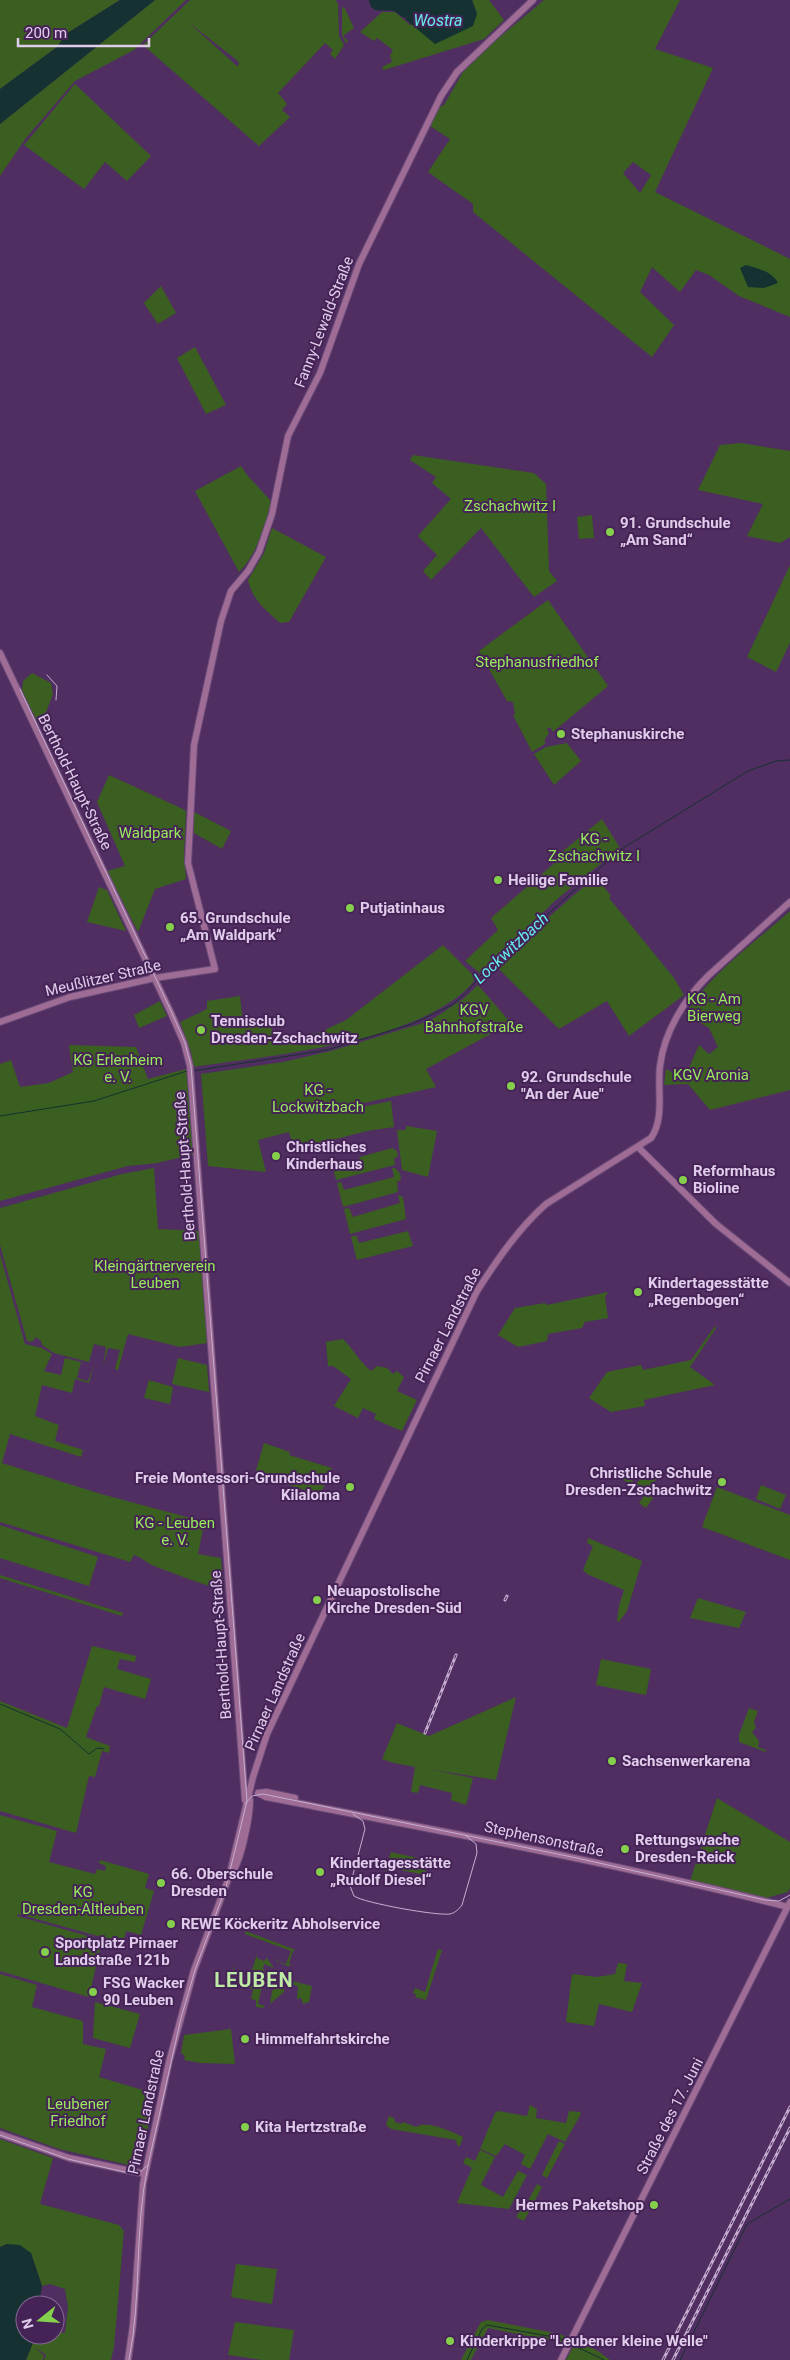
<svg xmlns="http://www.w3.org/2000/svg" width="790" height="2360" font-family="Roboto,sans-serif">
<rect width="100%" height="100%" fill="#512e61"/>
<path fill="#3a5f20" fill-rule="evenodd" d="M0 0H120L66 34 57 47 0 89Z
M155 0H186L134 50 75 81 26 138 0 176V124Z
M190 0H335L338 3 339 36 344 45 335 59 330 54 333 50 325 43 278 93 287 104 282 110 290 117 259 146 143 45ZM187 21 239 62 238 66H237Z
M472 0H489L504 20 484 39 384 70 382 67 392 62 390 55 393 50 377 38 374 41 360 32 382 12H395L410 25 477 14Z
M544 0H680L655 49 713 68 655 192 790 259V317L739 296 709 275 696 270 680 292 652 267 640 292 674 325 652 357 473 212V204L428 172 450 139 430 126 440 107 444 105 463 72 494 42ZM633 162 651 175 640 193 623 173Z
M344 7 354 28 343 36 348 41 346 43 342 36V8Z
M75 84 151 156 127 181 105 162 84 189 24 145Z
M161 286 176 313 158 324 144 303Z
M195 347 226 405 206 414 177 358Z
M741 443 790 451V537L780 543 747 536 763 504 698 490 720 445Z
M413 455 534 473 546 484 549 571 557 581 534 597 481 528 431 580 423 571 437 555 418 536 451 499 432 483 436 477 410 460Z
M241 466 247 475 271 501C266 525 257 554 239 572L195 491Z
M592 515 594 538 579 539 577 517Z
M272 528 326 557 289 622 280 623C266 610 252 600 248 580L264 553Z
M790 565V643L776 672 747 657Z
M548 600 608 686 553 732 550 727 547 729 549 733 545 739V744L532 752 513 715 515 714 513 702 507 701 479 651Z
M32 673 51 683 53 694 43 720 37 721 22 691 23 681Z
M567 743 581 761 554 785 534 754 546 747Z
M109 775 185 810 186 813 184 855 186 879 155 889 138 932 107 871 125 866 97 802Z
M194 812 231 831 222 849 194 833Z
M602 819 620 848 556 900 480 973 465 961 498 930 491 918 565 854 563 851Z
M596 877 611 896 609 898 674 978 684 995 629 1036 607 1001 559 1029 495 965C529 937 560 905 596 877Z
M99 887 107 890 126 931 87 922Z
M790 911V1090L710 1110 688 1084 664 1085 666 1069 684 1079 699 1045 709 1054 718 1047 709 1028 685 1014C711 973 754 943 790 911Z
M443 945 472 974 474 981C424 1042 269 1056 193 1067L191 1052 180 1022 207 1009V1001L240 996 243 1023 269 1019 274 1038 318 1033 346 1020Z
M478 985 511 1023 426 1069 436 1087 360 1104 361 1107 391 1101 394 1127 367 1131 294 1150 289 1132 258 1140 266 1172 208 1166 201 1074 283 1062 331 1051 420 1024 436 1017 463 999Z
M160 1001 167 1016 139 1028 134 1015Z
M69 1045 136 1047 148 1079 186 1069 195 1154 157 1163 128 1166 0 1201V1064L11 1060 20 1087 49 1083 73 1072Z
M406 1126 437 1131 428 1177 402 1170 397 1130H406Z
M392 1148 397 1151 398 1156 394 1159 395 1165 336 1180 332 1164 349 1160 353 1161 359 1159 360 1157Z
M154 1168 158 1229 199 1231 207 1343 180 1347 128 1334 118 1370 115 1369 120 1350 108 1348 103 1366 106 1347 94 1344 89 1362 54 1353 42 1345 41 1341 36 1337 32 1342 27 1341 0 1245V1208L122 1174Z
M392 1168H395L400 1173 401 1180 397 1182 398 1192 343 1207 337 1183 341 1182 344 1190 394 1177Z
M398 1195 403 1197 406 1219 350 1234 344 1209 349 1208 353 1217 400 1203Z
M408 1231 413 1246 357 1260 351 1237 356 1235 359 1243Z
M0 1254 25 1344 42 1348 52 1354 44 1371 61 1375 65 1358 81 1362 77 1378 88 1381 94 1365 89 1383 75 1379 72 1393 42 1385 35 1416 59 1425 55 1441 83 1450 81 1457 10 1434 2 1463 101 1494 209 1523 208 1530 203 1529 198 1554 221 1558 224 1591C200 1583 177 1575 154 1566 147 1563 141 1557 134 1555L130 1562 0 1522Z
M608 1292 605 1297 608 1318 585 1322 582 1328 548 1334 547 1341 518 1347 498 1335 515 1308 545 1303 547 1305Z
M715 1326 716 1328 690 1367 715 1385 644 1400 645 1406 611 1412 589 1398 607 1372 641 1365 643 1370 691 1360Z
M343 1339C354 1350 359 1361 371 1371L377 1366 387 1368 393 1374 397 1371 404 1377 397 1391 417 1400 402 1431 374 1419 376 1414 363 1408 358 1418 334 1406 351 1379 333 1366H328L326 1342Z
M178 1358 207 1365 209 1392 172 1384Z
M149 1380 173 1387 170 1404 144 1398Z
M264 1443 290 1452 289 1455 332 1468 320 1495 255 1474Z
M649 1468 659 1476 646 1492 653 1498 646 1508 639 1503 645 1495 621 1478 623 1473 634 1482H638Z
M761 1485 786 1495 780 1509 756 1499Z
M717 1487 790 1515V1560L702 1527Z
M0 1525 98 1557 89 1586 0 1558Z
M588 1538 642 1561 627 1611 619 1622 617 1621 619 1606 624 1590 587 1574 583 1570 593 1546 587 1543Z
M0 1575 123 1613 122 1616 0 1578Z
M698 1598 746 1612 739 1628 690 1618Z
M92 1646 136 1656 135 1662 120 1659 117 1669 151 1679 145 1699 104 1687 99 1706H97L86 1737 110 1746 109 1753 102 1751 95 1777 89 1776 76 1833 0 1811V1701L67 1728Z
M601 1659 651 1669 646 1695 596 1685Z
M516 1697 496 1780 428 1769 473 1778 466 1805 451 1800 452 1793 420 1785 418 1793 411 1792 415 1767 394 1763 382 1759 397 1723 429 1736Z
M749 1708 758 1711 754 1722 756 1728 752 1732 759 1741 758 1747 766 1750V1752L739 1742V1735Z
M717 1798 790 1842V1888L788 1892 766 1898 690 1881Z
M0 1815 57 1831 49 1862 95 1874 97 1869 105 1871 106 1866 99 1863 100 1860 149 1874 145 1888 154 1891 141 1935 126 1931 123 1943 18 1914 17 1916 102 1940 89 1997 0 1971Z
M391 1852 427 1860 425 1875 396 1869 395 1872 385 1871Z
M245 1931 296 1950 293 1951 289 1963 291 1965 288 1966 276 1961 278 1957 277 1961 286 1964 291 1951 245 1934Z
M438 1949 442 1950 426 2000 415 1997 416 1994 413 1993 415 1988 425 1992Z
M257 1954V1958L264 1961 267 1958 274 1968 264 1964 263 1969 265 1970 261 1973 252 1970Z
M235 1963 233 1978 249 1983 252 1972 261 1974 266 1972V1975H272L271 1980 265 1978 263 1985 260 1983 258 1985 259 1987 262 1986 258 2004 265 2006 263 2008 256 2007V2000L251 1999 253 1989 230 1982Z
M618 1963 627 1964 624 1981 642 1983 632 2012 599 2004 594 2026 566 2022 572 1974 597 1977 615 1974Z
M0 1974 37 1985 32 2007 83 2021V2044L106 2049 99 2077 156 2094 139 2165 133 2166 59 2149 0 2128Z
M292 1981 312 1986 309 2002 303 2004 301 1998 297 1999 298 1986 291 1984Z
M278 1985 284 1986V1992L270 2004 272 1991Z
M95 2002 140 2014 130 2048 93 2038Z
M231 2029 235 2064 200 2063 184 2060 185 2056 181 2053 184 2035Z
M530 2105 537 2109 536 2118 566 2123 569 2111 580 2112 581 2114 565 2142 548 2134 530 2169 521 2164 525 2155 505 2144 496 2156 480 2149 495 2113 498 2111 527 2116Z
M389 2116 394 2118 395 2122 401 2124 403 2122 416 2127C428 2120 451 2132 463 2137L460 2146 457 2145 456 2140 391 2129 386 2125Z
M0 2139 53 2158 40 2204 119 2225 124 2231 114 2347 111 2360H44L46 2355 35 2347 44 2356 43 2360H26L36 2335H55V2332L65 2333 68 2307 65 2289 50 2284 42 2286 31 2253 7 2244 0 2247Z
M559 2141 565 2144 547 2178 542 2175Z
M480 2150 495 2157 481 2185 503 2197 518 2171 527 2175 509 2209 457 2203 472 2168 463 2163 466 2157 475 2161Z
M537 2184 542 2187 524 2221 516 2217 520 2210 522 2212Z
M236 2264 277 2269 272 2304 231 2297Z
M488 2320 560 2334 566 2337 563 2343 488 2328 471 2360H461L481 2322Z
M235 2322 294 2330 289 2360H262L228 2355Z
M576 2341 598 2351 610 2360H566Z"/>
<path fill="#163131" d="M120 0H155L0 124V89L57 47 66 34Z
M369 0H472L477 14 473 26 435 44 405 19 407 16 404 18C401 16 397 12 393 11 382 9 371 15 369 0Z
M746 265C757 268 773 272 778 283L764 288 748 287 740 268Z
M7 2244 20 2245 31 2253 42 2286 39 2305H25V2335H36L26 2360H0V2247Z"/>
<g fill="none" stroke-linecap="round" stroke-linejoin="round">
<path stroke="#163131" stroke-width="1" d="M193 1071 327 1050 412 1024 452 1005 467 992 486 969 620 850 748 771 776 761 790 760
M0 1116 94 1101 187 1071
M0 1704 60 1729 89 1754 97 1748 104 1749
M571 2344 604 2360
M467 2360 482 2329 487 2325 559 2338 567 2342
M680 2360 747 2224 790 2199"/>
<defs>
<path id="secondary" d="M0 653 171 1013 184 1043 190 1066 245 1800
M0 1022 70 997 155 978 215 969 188 863 194 745 221 621 231 591 248 571 259 552 272 514 288 436 320 373 359 264 441 96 457 72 533 0
M638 1147 716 1224 790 1283
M258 1793 266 1797C440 1831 615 1863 788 1907
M259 1793 266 1792 295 1798
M230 1876C241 1863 250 1817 250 1800
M0 2134 69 2158 145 2174
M128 2360 133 2325 143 2184 169 2062 194 1970 229 1877 253 1777 267 1734 477 1291C497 1260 518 1229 546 1204L651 1138C665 1118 657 1089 660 1066 664 1032 685 998 709 975L790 902
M561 2360 790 1902"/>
</defs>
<use href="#secondary" stroke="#694a77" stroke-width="8"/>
<use href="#secondary" stroke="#9e6c95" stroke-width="6"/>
<path stroke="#c5aed1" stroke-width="1" d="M47 675 57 686 56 700
M20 689 172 1013 185 1043 191 1066 247 1801 226 1887 195 1970 181 2018 148 2165C134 2229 142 2296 129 2360
M245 1804 252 1796 263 1794 572 1857 765 1900 779 1901 790 1895
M353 1814 363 1821 365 1829 350 1886 354 1896C364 1903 437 1916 450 1914 455 1913 459 1909 462 1905L477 1853 476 1844 465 1835
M0 2135 68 2159 133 2174 140 2172 148 2165"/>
<defs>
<path id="rail" d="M505 1600 507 1596
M425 1733 456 1655
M663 2360 790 2107
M673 2360 790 2128"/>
</defs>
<use href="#rail" stroke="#c5aed1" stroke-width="3"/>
<use href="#rail" stroke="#462356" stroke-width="1" stroke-dasharray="4" stroke-linecap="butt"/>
</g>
<g fill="#84d04d" stroke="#462356" stroke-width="2">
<circle cx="610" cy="532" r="5"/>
<circle cx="561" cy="734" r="5"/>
<circle cx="498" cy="880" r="5"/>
<circle cx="350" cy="908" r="5"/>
<circle cx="170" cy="927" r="5"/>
<circle cx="201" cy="1030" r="5"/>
<circle cx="511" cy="1086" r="5"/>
<circle cx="276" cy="1156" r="5"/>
<circle cx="683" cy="1180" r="5"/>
<circle cx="638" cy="1292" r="5"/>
<circle cx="722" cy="1482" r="5"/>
<circle cx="350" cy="1487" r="5"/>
<circle cx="317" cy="1600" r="5"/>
<circle cx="612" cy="1761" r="5"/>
<circle cx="625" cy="1849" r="5"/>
<circle cx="320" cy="1872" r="5"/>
<circle cx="161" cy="1883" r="5"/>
<circle cx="171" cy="1924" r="5"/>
<circle cx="45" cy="1952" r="5"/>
<circle cx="93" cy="1992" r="5"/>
<circle cx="245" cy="2039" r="5"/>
<circle cx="245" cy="2127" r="5"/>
<circle cx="654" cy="2205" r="5"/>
<circle cx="450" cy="2341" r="5"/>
</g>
<g text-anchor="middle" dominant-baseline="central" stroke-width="4" stroke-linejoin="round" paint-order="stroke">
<g font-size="15" fill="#e0cceb" stroke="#462356">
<text transform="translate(324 322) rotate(-69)">Fanny-Lewald-Straße</text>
<text transform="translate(75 782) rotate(64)">Berthold-Haupt-Straße</text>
<text transform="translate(103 978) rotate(-13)">Meußlitzer Straße</text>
<text transform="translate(185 1166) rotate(-94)">Berthold-Haupt-Straße</text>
<text transform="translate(448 1325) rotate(-63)">Pirnaer Landstraße</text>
<text transform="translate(221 1645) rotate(-94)">Berthold-Haupt-Straße</text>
<text transform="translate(275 1692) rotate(-66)">Pirnaer Landstraße</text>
<text transform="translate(544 1839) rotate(12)">Stephensonstraße</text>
<text transform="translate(146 2112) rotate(-78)">Pirnaer Landstraße</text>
<text transform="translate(670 2116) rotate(-63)">Straße des 17. Juni</text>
</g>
<g font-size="15" fill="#98eb5c" stroke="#462356">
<text x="510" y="506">Zschachwitz I</text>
<text x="537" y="662">Stephanusfriedhof</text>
<text x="150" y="833">Waldpark</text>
<text x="594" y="839">KG -<tspan x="594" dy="17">Zschachwitz I</tspan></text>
<text x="714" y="999">KG - Am<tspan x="714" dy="17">Bierweg</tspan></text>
<text x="474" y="1010">KGV<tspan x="474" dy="17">Bahnhofstraße</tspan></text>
<text x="118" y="1060">KG Erlenheim<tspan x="118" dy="17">e. V.</tspan></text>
<text x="711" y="1075">KGV Aronia</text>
<text x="318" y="1090">KG -<tspan x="318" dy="17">Lockwitzbach</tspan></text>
<text x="155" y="1266">Kleingärtnerverein<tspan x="155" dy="17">Leuben</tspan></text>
<text x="175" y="1523">KG - Leuben<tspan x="175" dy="17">e. V.</tspan></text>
<text x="83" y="1892">KG<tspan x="83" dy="17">Dresden-Altleuben</tspan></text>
<text x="78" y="2104">Leubener<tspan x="78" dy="17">Friedhof</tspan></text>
</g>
<g font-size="15" font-weight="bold" fill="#e0cceb" stroke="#462356" text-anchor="start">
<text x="620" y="523">91. Grundschule<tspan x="620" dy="17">„Am Sand“</tspan></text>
<text x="571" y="734">Stephanuskirche</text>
<text x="508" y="880">Heilige Familie</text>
<text x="360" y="908">Putjatinhaus</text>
<text x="180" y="918">65. Grundschule<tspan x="180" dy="17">„Am Waldpark“</tspan></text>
<text x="211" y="1021">Tennisclub<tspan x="211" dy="17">Dresden-Zschachwitz</tspan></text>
<text x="521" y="1077">92. Grundschule<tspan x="521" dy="17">"An der Aue"</tspan></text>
<text x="286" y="1147">Christliches<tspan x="286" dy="17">Kinderhaus</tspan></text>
<text x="693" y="1171">Reformhaus<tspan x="693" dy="17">Bioline</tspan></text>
<text x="648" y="1283">Kindertagesstätte<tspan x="648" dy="17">„Regenbogen“</tspan></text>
<text x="712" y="1473" text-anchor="end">Christliche Schule<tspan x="712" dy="17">Dresden-Zschachwitz</tspan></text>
<text x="340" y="1478" text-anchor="end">Freie Montessori-Grundschule<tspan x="340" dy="17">Kilaloma</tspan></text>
<text x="327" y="1591">Neuapostolische<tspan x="327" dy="17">Kirche Dresden-Süd</tspan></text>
<text x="622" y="1761">Sachsenwerkarena</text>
<text x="635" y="1840">Rettungswache<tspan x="635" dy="17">Dresden-Reick</tspan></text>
<text x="330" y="1863">Kindertagesstätte<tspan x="330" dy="17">„Rudolf Diesel“</tspan></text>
<text x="171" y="1874">66. Oberschule<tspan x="171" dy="17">Dresden</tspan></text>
<text x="181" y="1924">REWE Köckeritz Abholservice</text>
<text x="55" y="1943">Sportplatz Pirnaer<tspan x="55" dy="17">Landstraße 121b</tspan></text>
<text x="103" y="1983">FSG Wacker<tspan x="103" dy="17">90 Leuben</tspan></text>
<text x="255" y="2039">Himmelfahrtskirche</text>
<text x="255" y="2127">Kita Hertzstraße</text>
<text x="644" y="2205" text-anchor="end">Hermes Paketshop</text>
<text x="460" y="2341">Kinderkrippe "Leubener kleine Welle"</text>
</g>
<g font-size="16" font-style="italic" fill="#66ecea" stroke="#462356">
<text x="438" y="20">Wostra</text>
<text transform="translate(511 948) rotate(-43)">Lockwitzbach</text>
</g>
<g font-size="20" font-weight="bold" letter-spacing="1" fill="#bfeaa6" stroke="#462356">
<text x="254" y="1980">LEUBEN</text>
</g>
</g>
<g transform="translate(40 2320) rotate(253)"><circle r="24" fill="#462356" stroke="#846792"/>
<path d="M0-4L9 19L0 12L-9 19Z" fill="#84d04d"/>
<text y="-8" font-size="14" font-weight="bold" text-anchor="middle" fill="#e0cceb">N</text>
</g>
<path d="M18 38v8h131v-8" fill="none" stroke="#e0cceb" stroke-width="2.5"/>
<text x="25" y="38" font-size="15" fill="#e0cceb" stroke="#462356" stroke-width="4" paint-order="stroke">200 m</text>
</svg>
